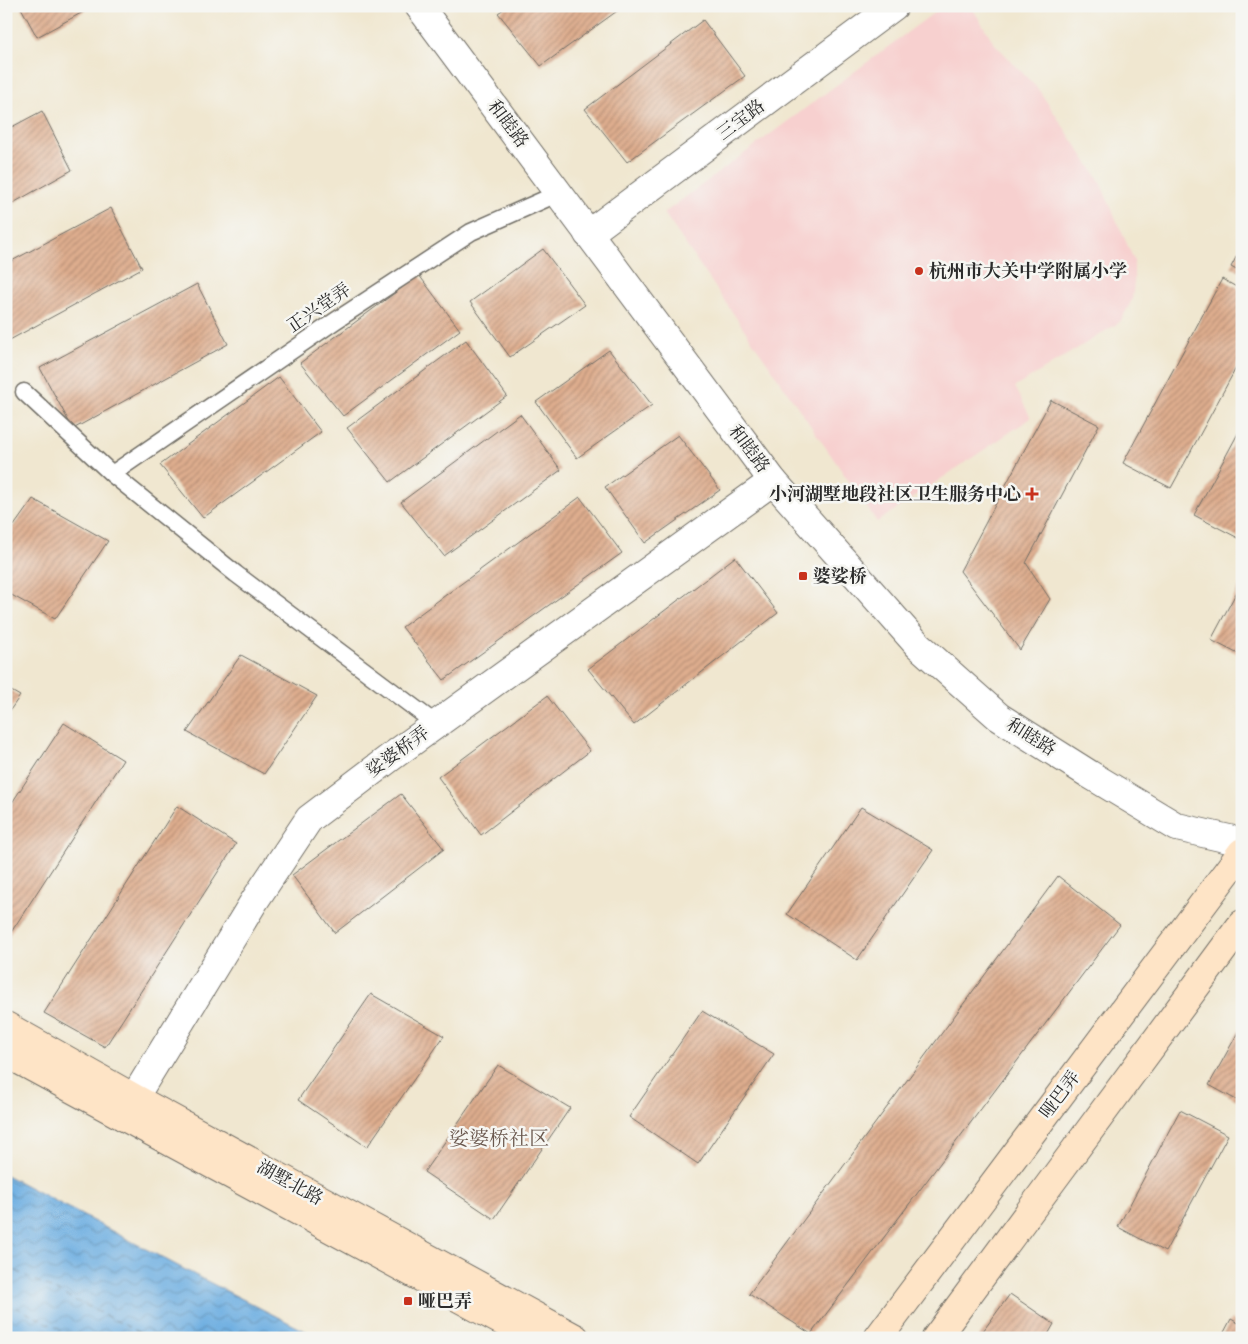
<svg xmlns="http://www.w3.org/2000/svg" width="1248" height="1344" font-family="'IM FELL French Canon','Noto Serif SC',serif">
<defs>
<pattern id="water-waves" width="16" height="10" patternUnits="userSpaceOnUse" patternTransform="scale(1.25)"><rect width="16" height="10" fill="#6daee1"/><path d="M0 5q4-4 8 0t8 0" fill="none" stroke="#5a8eb7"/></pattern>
<pattern id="building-hatch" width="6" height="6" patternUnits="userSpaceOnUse" patternTransform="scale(1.25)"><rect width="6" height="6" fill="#dead8e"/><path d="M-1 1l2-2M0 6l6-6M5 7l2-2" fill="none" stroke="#b48d74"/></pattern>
</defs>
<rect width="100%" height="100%" fill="#f6f6f2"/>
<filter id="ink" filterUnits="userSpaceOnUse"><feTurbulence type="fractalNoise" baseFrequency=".02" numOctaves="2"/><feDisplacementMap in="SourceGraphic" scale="10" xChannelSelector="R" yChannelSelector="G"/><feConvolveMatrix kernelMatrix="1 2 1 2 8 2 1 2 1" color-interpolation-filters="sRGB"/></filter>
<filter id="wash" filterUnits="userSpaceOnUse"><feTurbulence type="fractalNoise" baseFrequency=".0096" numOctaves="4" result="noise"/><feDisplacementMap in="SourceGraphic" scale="20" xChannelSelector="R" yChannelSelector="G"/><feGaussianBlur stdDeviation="1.12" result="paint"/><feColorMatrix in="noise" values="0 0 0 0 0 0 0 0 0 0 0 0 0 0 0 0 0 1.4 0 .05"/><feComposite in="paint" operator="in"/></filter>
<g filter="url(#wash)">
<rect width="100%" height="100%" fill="#f0e7d0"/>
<path fill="#f7d0cf" d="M943 6H971L994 43 1038 89 1098 178 1134 260V282L1132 300 1120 322 1015 387 1031 418 877 522 664 213Z"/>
<path fill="url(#water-waves)" stroke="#4c6c86" d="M6 1175 195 1275 319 1338H6Z"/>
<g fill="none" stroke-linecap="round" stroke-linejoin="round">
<path stroke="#42596b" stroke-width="1" stroke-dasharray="6 5" stroke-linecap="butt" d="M6 1266 151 1338
M6 1302 77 1338"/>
</g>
<g id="blocks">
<path fill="url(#building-hatch)" d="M20 6H94L37 37Z
M508 6H624L541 66 498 13Z
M703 20 745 76 627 162 585 109Z
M42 111 72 170 6 207V130Z
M111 208 142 268 6 342V264Z
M1242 246V273L1231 267Z
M543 249 585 305 510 357 470 302Z
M419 275 460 330 343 416 300 363Z
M1222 279 1242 290V357L1171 488 1123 463Z
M197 284 228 344 73 429 40 368Z
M466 340 507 396 390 482 347 428Z
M609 350 652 405 577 458 536 402Z
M279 377 321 432 203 518 160 465Z
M1051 400 1099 425 1026 563 1050 599 1020 650 960 571Z
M520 414 561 470 444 556 401 502Z
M1242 426V540L1194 515Z
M678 435 720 490 645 543 605 487Z
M580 497 622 553 444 680 402 627Z
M33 499 108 541 55 619 6 592V537Z
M735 557 778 613 634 725 588 669Z
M1242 582V656L1211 640Z
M241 655 317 696 264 774 187 732Z
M6 688 20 696 6 716Z
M547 696 590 751 481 835 438 777Z
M64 723 123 760 6 940V812Z
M401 794 444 849 335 933 292 875Z
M177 806 236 844 105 1047 44 1013Z
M861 807 933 850 857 960 787 914Z
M1058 876 1120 925 811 1334 749 1294Z
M371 994 444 1036 367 1147 298 1100Z
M702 1011 774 1054 698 1164 629 1117Z
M1242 1025V1103L1209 1085Z
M498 1065 570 1108 494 1219 424 1172Z
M1180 1110 1228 1135 1165 1252 1118 1227Z
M1010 1294 1054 1324 1046 1338H978Z
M1231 1319 1242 1325V1338H1221Z"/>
</g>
</g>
<g filter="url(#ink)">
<use href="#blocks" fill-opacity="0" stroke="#706d65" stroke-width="1"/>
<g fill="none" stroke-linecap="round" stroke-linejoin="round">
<defs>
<path id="service" d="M24 392 112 474 236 574 436 724
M112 474 335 321 471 232 559 193"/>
<path id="minor" d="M588 234 894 6
M123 1116 255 900 309 819 391 757 773 481"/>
<path id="tertiary" d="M419 6 773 481 918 645 999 717 1089 774 1177 827 1242 842"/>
<path id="secondary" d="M6 1026 134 1098 575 1338
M6 1053 533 1338
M878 1338 1242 852
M936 1338 1242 924"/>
</defs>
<use href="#service" stroke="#706d65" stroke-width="19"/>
<use href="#minor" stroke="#706d65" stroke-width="30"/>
<use href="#tertiary" stroke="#706d65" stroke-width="30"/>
<use href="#secondary" stroke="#706d65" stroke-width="30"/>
<use href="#service" stroke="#fff" stroke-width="16"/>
<use href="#minor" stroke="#fff" stroke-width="28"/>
<use href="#tertiary" stroke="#fff" stroke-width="28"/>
<use href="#secondary" stroke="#fee4c6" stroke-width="28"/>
</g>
</g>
<g fill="#c8321e" stroke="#f6f6f2" stroke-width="2">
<circle cx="919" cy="271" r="5"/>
<path d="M1029.5 486.5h5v5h5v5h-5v5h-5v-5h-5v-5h5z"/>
<rect x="798" y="571" width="10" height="10" rx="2.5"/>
<rect x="403" y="1296" width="10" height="10" rx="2.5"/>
</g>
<g text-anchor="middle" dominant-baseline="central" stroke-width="5" stroke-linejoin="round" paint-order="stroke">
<g font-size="18" fill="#2b2b2b" stroke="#f6f6f2">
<text transform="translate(741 120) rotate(-37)">三宝路</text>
<text transform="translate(508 124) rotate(53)">和睦路</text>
<text transform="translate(319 308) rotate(-34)">正兴堂弄</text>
<text transform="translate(749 449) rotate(53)">和睦路</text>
<text transform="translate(1031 737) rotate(32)">和睦路</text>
<text transform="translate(398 752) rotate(-36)">娑婆桥弄</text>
<text transform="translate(1060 1095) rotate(-53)">哑巴弄</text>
<text transform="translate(290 1183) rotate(29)">湖墅北路</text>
</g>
<g font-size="18" font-weight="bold" fill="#2b2b2b" stroke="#f6f6f2" text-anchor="start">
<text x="929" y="271">杭州市大关中学附属小学</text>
<text x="1021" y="494" text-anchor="end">小河湖墅地段社区卫生服务中心</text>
<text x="813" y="576">婆娑桥</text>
<text x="418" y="1301">哑巴弄</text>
</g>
<g font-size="20" fill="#6a584e" stroke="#f6f6f2">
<text x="499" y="1138">娑婆桥社区</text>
</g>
</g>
<rect width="1248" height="1344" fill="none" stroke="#f6f6f2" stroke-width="25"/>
</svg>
